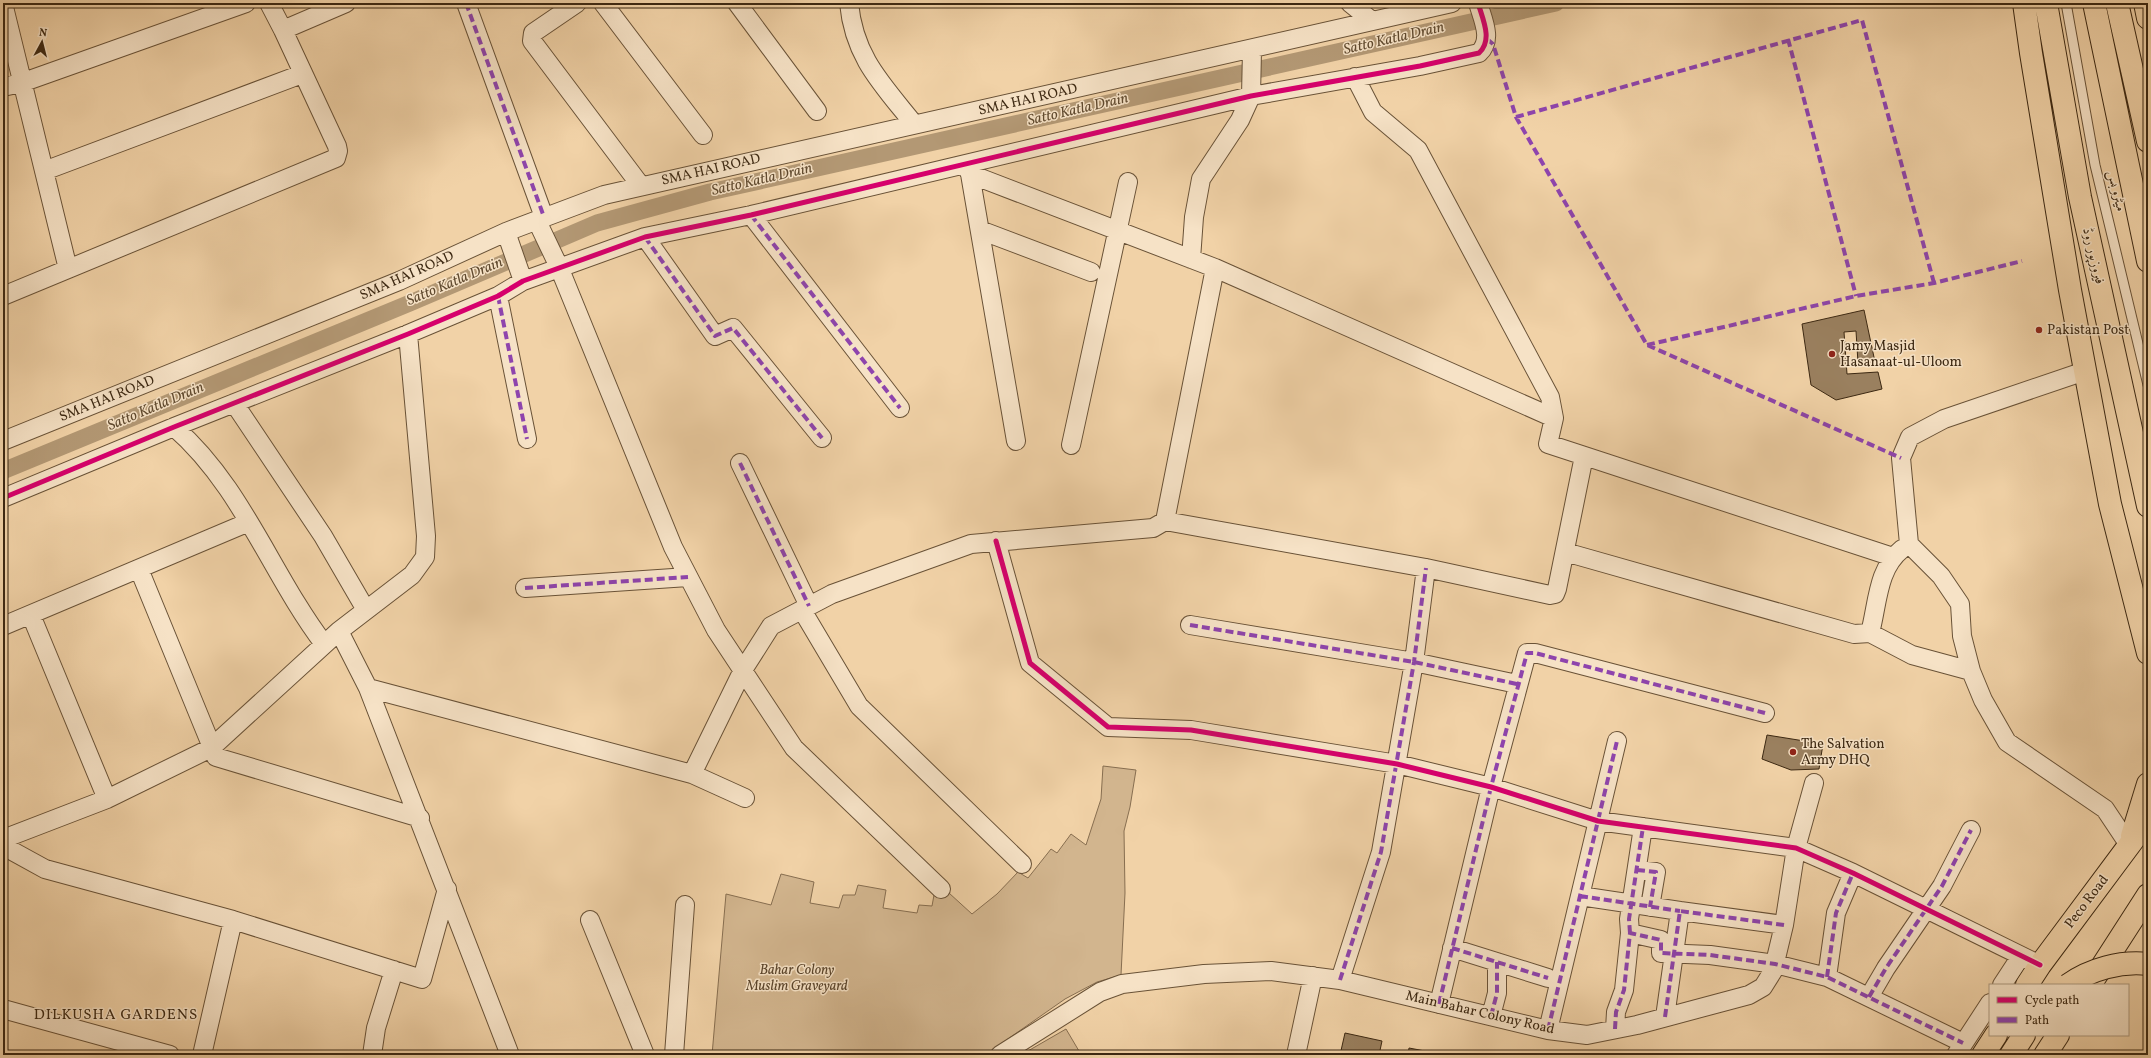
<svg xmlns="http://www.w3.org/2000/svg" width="2151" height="1058" font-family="Vollkorn,Amiri,serif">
<rect width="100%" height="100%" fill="#f1d2a7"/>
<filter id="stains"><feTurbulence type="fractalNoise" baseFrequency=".005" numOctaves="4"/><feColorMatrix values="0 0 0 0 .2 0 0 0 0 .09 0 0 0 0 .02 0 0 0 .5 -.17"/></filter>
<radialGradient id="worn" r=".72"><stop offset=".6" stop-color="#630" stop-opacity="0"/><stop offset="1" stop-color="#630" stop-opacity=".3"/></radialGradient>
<path fill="#d2b58e" stroke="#876e50" d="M1103 766 1136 770 1130 807 1124 831 1125 893 1121 975 1097 982 1065 999 985 1055H712L726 894 771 905 781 874 814 882 810 903 839 908 843 895H855L858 885 886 890 883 908 917 913 919 905 932 906 934 895 949 893 972 914 997 894 1018 872 1028 878 1051 849 1057 853 1071 834 1086 845 1101 799Z
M1066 1029 1079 1051 1078 1055H1021Z"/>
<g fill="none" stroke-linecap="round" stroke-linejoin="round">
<path stroke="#b39874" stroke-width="17" d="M3 471 410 303 597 223 710 192 1556 3"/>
</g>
<path fill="#9a805f" stroke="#3c2812" d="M1864 310 1875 362 1858 363 1856 331 1844 332 1847 374 1878 372 1882 389 1836 400 1811 385 1802 324Z
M1767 735 1823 744 1819 769 1791 770 1762 759Z
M1345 1033 1382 1041 1379 1055H1340Z
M1409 1048 1425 1051 1424 1055H1408Z"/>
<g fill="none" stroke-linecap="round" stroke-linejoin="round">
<defs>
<path id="lane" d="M2066 3 2095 165 2148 385"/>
<path id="street" d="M3 3 68 269
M466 3 544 217
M577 3 533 33 532 41 641 186
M603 3 703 135
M737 3 817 111
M849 3C854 57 882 84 914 124
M1350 3 1372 21
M283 30 346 3
M1355 77 1373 112 1418 150 1550 397 1554 418 1548 444 1893 557
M3 87 21 83 246 3
M966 166 970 174 1016 441
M44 171 302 74
M970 174 1215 268 1554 418
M751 215 900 408
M537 221 559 267 673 547 716 630 794 748 941 889
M980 230 1091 272
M506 232 523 281
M645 237 715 336 733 328 822 438
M1191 259 1194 217 1201 179 1240 120 1251 96 1252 50
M3 296 336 158 338 151 337 146 283 30 269 3
M498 296 527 439
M2085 371 1944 419 1910 437 1901 458 1909 544 1941 576 1960 604 1962 636 1971 671 1983 700 2007 742 2105 809 2129 845
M234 403 323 536 366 610
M174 427C242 486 271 574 324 644
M3 441 399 281 506 232 604 195 1452 3
M1071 445 1128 182
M740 463 809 606
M3 498 174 427 408 334 498 296 523 281 645 237 751 215 1251 96 1420 66 1479 53C1493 40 1483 20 1478 3
M1165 521 1215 268
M996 541 1030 663 1108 727 1191 730 1397 764 1491 787 1598 821 1796 848 1853 873 2040 965
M1902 549C1877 569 1878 603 1870 633L1912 655 1971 671
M1565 552 1854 634 1870 633
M139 569 216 757 420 818
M525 588 688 577
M802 610 859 706 1022 864
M31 615 107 799
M1190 625 1414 662 1517 684
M3 626 249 522
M339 631 368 688 510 1055
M368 688 692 774 745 798
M692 774 743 670 771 626 832 594 971 544 1153 528 1165 521 1426 568 1550 595 1555 594 1557 589 1584 456
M3 839 107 799 211 748 339 631 412 575 425 557 426 536 408 334
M3 846 45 869 233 920 422 979 447 889
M1637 870 1656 872 1650 907
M1580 896 1680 911
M590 920 645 1055
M1630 933 1629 919 1643 827
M1452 948 1548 978
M1827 977 1836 913 1853 873
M1340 980 1381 852 1414 662 1426 568
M2002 985 2021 956
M1869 997 1886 968 1942 886 1971 830
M1439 1004 1491 787 1527 653H1535L1765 713
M3 1009 170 1055
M1491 1016 1497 993V962
M1665 1017 1680 911 1784 925
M1615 1029 1616 1012 1624 990 1630 933 1661 940V953L1710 955 1775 964 1827 977 1963 1043
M1548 1030 1617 741
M202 1055 233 920
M372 1055 376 1028 394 970
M674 1055 685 905
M1000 1055 1100 992 1122 984 1204 974 1271 971 1340 980 1548 1030 1587 1035 1637 1025 1749 995 1763 987 1773 971 1784 925 1796 848 1814 783
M1296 1055 1313 976
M1956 1055 1990 1003"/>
<path id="primary" d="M2024 3 2031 53 2070 290 2110 504 2148 653
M2046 3 2080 197 2148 506
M2094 3 2148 261
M2117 3 2148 141
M2145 3 2148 18
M2132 836 2148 784
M2027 985 2040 965 2148 820
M2090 985 2148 895
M1983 1055 1996 1035
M2011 1055 2024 1035
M2045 1055 2058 1035"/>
</defs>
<use href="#lane" stroke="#695237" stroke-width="11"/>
<use href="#street" stroke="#695237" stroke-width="20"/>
<use href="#primary" stroke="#3c2812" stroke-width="24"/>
<use href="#lane" stroke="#f6e2c6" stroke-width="9"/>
<use href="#street" stroke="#f6e2c6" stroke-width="18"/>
<use href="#primary" stroke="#f1d2a7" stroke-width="22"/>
<defs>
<path id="primary-bridge" d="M2068 985C2091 969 2120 961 2148 964"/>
</defs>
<use href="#primary-bridge" stroke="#3c2812" stroke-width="24" stroke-linecap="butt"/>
<use href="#primary-bridge" stroke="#f1d2a7" stroke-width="22"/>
<path stroke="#8e44ad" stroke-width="4" stroke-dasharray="8 4" stroke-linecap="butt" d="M466 3 544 217
M1487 39 1493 44 1516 117 1647 345 1901 458
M1788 39 1856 296
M1516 117 1862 20 1934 283
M751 215 900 408
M645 237 715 336 733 328 822 438
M498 296 527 439
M1647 345 1856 296 1934 283 2022 261
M740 463 809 606
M525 588 688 577
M1190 625 1414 662 1517 684
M1637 870 1656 872 1650 907
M1580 896 1680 911
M1630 933 1629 919 1643 827
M1452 948 1548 978
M1827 977 1836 913 1853 873
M1340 980 1381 852 1414 662 1426 568
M1869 997 1886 968 1942 886 1971 830
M1439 1004 1491 787 1527 653H1535L1765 713
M1491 1016 1497 993V962
M1665 1017 1680 911 1784 925
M1615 1029 1616 1012 1624 990 1630 933 1661 940V953L1710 955 1775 964 1827 977 1963 1043
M1548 1030 1617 741"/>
<defs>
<path id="cycleway" d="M3 498 174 427 408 334 498 296 523 281 645 237 751 215 1251 96 1420 66 1479 53C1493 40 1483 20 1478 3
M996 541 1030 663 1108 727 1191 730 1397 764 1491 787 1598 821 1796 848 1853 873 2040 965"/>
</defs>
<use href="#cycleway" stroke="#f6e2c6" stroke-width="8"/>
<use href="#cycleway" stroke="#d6006c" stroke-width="5"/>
</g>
<g fill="#8f2418" stroke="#f6e2c6" stroke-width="1.5">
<circle cx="2039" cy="330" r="4"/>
<circle cx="1832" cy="354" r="4"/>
<circle cx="1793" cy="752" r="4"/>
</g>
<g text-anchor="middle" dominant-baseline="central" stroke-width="3" stroke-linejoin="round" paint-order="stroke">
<g font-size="14" fill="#3c2812" stroke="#f6e2c6">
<text transform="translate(1028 100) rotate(-13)">SMA HAI ROAD</text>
<text transform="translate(711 170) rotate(-13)">SMA HAI ROAD</text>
<text transform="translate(2116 191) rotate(77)">میٹرو بس</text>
<text transform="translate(2093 256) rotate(77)">فیروزپور روڈ</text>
<text transform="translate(407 276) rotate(-24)">SMA HAI ROAD</text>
<text transform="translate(107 399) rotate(-22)">SMA HAI ROAD</text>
<text transform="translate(2087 902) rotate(-53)">Peco Road</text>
<text transform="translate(1480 1013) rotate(13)">Main Bahar Colony Road</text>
</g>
<g font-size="14" fill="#3c2812" stroke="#f6e2c6" text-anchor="start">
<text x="2047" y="330">Pakistan Post</text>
<text x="1840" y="346">Jamy Masjid<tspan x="1840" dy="16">Hasanaat-ul-Uloom</tspan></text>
<text x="1801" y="744">The Salvation<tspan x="1801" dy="16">Army DHQ</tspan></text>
</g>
<g font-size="14" font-style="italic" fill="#5a442b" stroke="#f6e2c6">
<text x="797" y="970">Bahar Colony<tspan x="797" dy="16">Muslim Graveyard</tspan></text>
</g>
<g font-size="15" font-style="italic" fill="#604a2f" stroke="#f6e2c6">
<text transform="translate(1394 39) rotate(-13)">Satto Katla Drain</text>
<text transform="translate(1078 110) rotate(-13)">Satto Katla Drain</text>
<text transform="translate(762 180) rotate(-13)">Satto Katla Drain</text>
<text transform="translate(455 282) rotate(-23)">Satto Katla Drain</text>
<text transform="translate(156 407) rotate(-23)">Satto Katla Drain</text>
</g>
<g font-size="15" letter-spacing="1" fill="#3c2812" stroke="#f6e2c6">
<text x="116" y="1015">DILKUSHA GARDENS</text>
</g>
</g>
<rect width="2151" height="1058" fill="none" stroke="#f1d2a7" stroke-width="16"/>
<rect x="4" y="4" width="2143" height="1050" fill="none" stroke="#3c2812" stroke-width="2"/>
<rect x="8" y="8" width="2135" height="1042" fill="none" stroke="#3c2812"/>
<rect x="1989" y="984" width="140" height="52" fill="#f6e2c6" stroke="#ac987e"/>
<rect x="1997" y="997" width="20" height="6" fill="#d6006c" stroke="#ac987e"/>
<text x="2025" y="1004" font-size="12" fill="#3c2812">Cycle path</text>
<rect x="1997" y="1017" width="20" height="6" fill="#8e44ad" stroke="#ac987e"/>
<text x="2025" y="1024" font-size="12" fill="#3c2812">Path</text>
<g transform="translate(42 42) rotate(7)" stroke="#f6e2c6" stroke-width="3" paint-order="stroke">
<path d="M0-3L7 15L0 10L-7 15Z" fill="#3c2812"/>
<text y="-6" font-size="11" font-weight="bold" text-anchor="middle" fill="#3c2812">N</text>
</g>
<rect width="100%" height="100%" filter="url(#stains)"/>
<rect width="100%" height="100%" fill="url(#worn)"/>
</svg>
